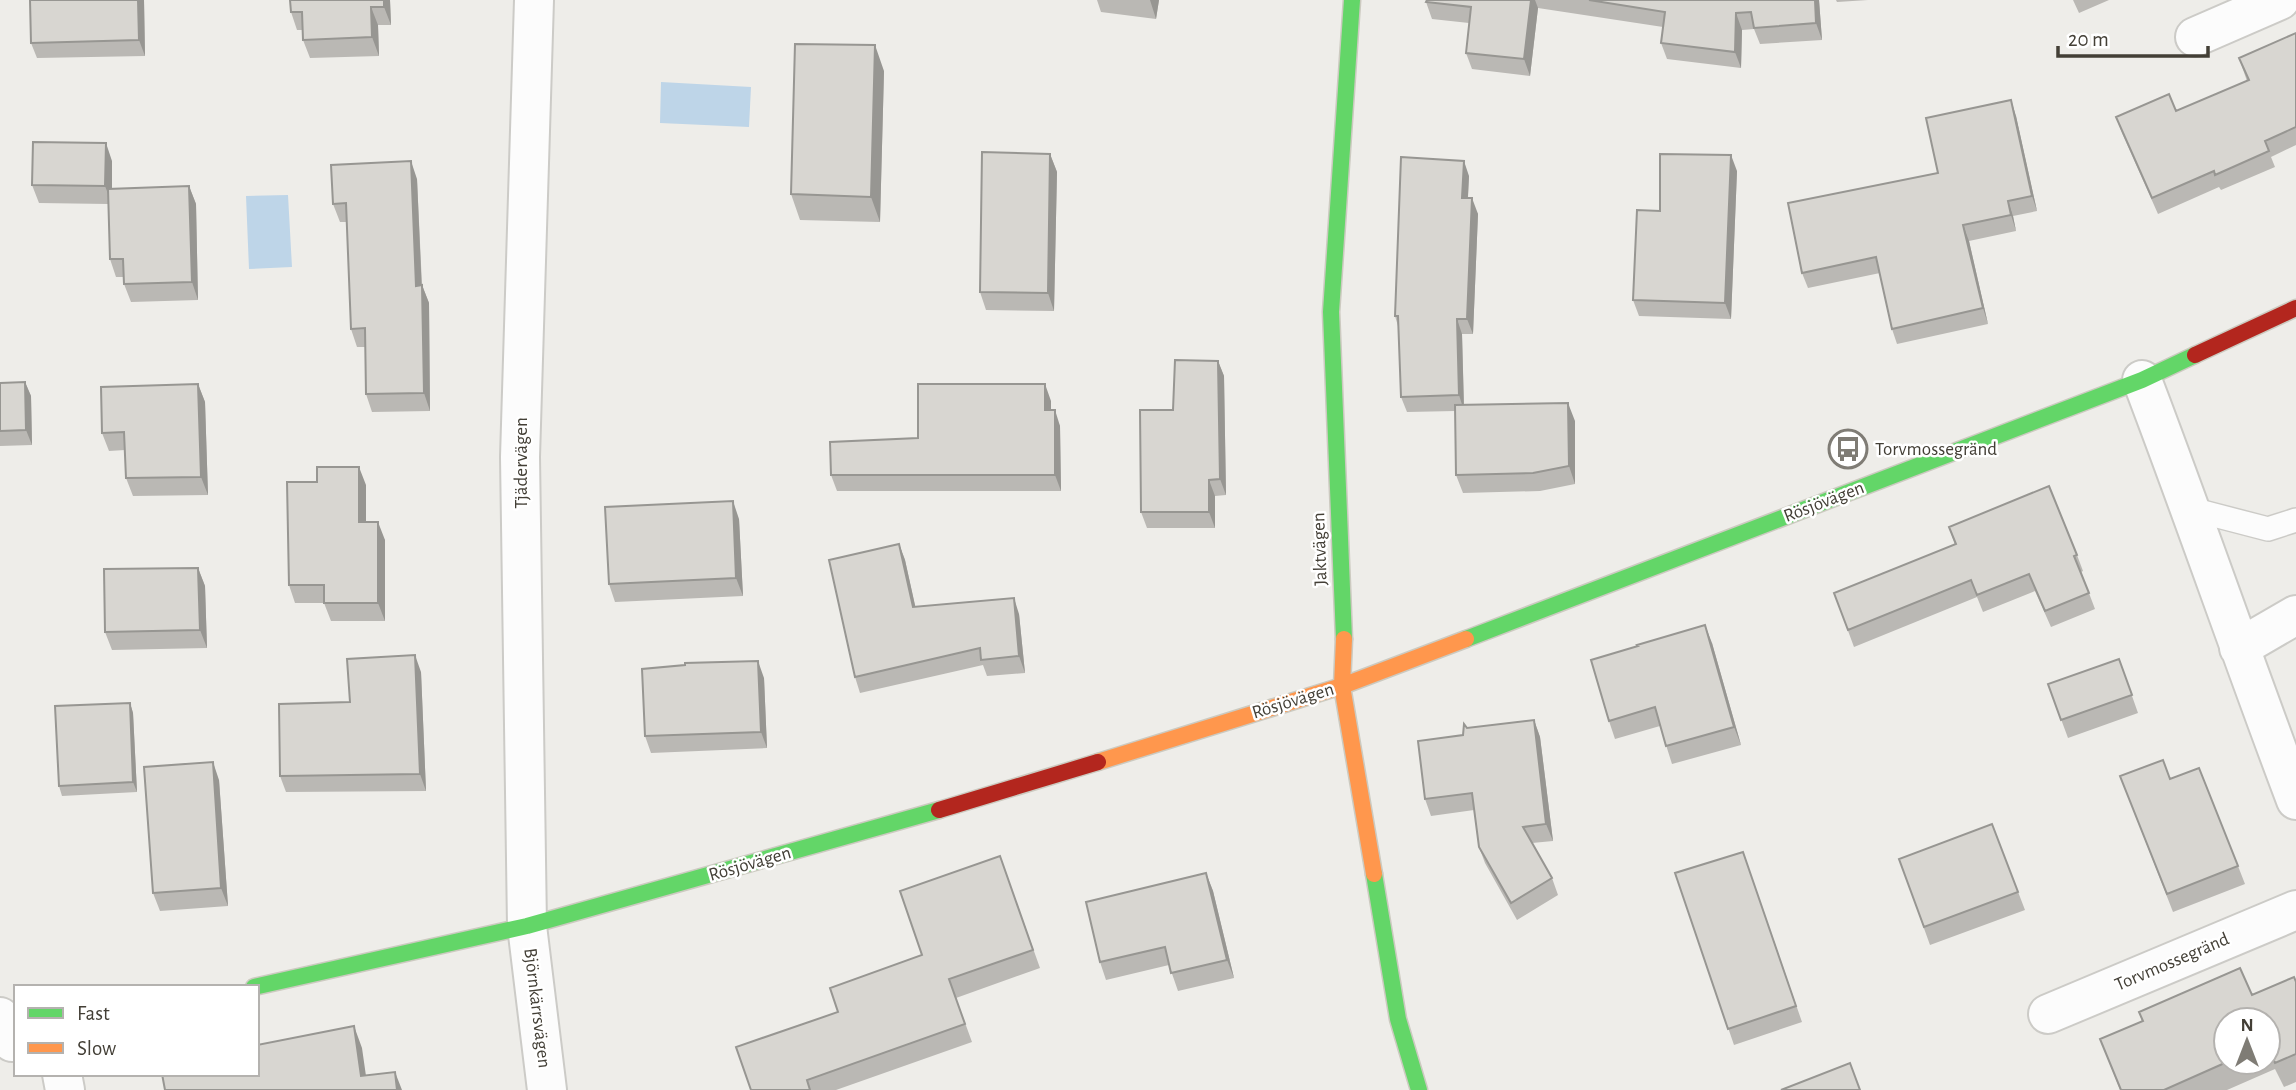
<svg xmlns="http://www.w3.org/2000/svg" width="2296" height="1090" font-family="'Alegreya Sans',sans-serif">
<rect width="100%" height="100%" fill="#eeede9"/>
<path fill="#bed5e8" d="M661 82 751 87 749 127 660 123Z
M288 195 292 267 249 269 246 196Z"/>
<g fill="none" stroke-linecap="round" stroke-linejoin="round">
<defs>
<path id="lane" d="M2191 509 2268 529 2296 520"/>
<path id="street" d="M534 0 520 457 527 926 547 1090
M2195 37 2280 0
M2142 380C2195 519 2243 660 2296 800
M2239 648 2296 615
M2048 1014 2296 910
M0 1017 12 1042
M62 1074 65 1090"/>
<path id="fast" d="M1344 639 1331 312 1352 0
M1466 639 2142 380 2195 355
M1374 874 1398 1019 1419 1090
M254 987 527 926 939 810"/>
<path id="slow" d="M1344 639 1342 686 1374 874
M1098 762 1342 686 1466 639"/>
<path id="jam" d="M2195 355 2296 308
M939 810 1098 762"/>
</defs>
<use href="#lane" stroke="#cccbc7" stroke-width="26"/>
<use href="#street" stroke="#cccbc7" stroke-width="42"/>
<use href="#fast" stroke="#cccac0" stroke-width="19"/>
<use href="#slow" stroke="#cccac0" stroke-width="19"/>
<use href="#jam" stroke="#cccac0" stroke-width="19"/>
<use href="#lane" stroke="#fcfcfc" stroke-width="23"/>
<use href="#street" stroke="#fcfcfc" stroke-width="38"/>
<use href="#fast" stroke="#63d668" stroke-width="16"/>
<use href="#slow" stroke="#ff974d" stroke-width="16"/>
<use href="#jam" stroke="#b3261e" stroke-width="16"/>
</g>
<path fill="#bab8b4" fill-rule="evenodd" d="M144 0 145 56 37 58 31 43Z
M390 0 391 25H378L379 56 310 58 303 40V30H297L291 12Z
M1097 0H1159L1156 19 1101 12Z
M1427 0H1819L1822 40 1760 44 1754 29 1742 30 1741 68 1667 59 1661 43 1663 27 1538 8 1530 76 1472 69 1466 53 1469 23 1432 19 1426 2Z
M1836 0H1868L1837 2Z
M2073 0H2109L2079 13Z
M2296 33V145L2271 157 2275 167 2221 190 2219 187 2158 214 2122 133 2116 117 2176 111 2247 81 2239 58Z
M884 71 880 222 800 220 791 194Z
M2016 116 2037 211 2013 216 2016 231 1969 241 1988 324 1897 344 1892 329 1880 273 1808 288 1802 273Z
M1050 154 1057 172 1054 311 986 310 980 292Z
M112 161V189L189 186 196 204 198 300 131 302 124 284V277H116L110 259 108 204 39 203 32 185Z
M1737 171 1731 319 1639 316 1633 300 1660 211Z
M1469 176 1468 198 1478 214 1473 334H1462L1464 405 1575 421V484L1540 491 1463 493 1456 475 1455 411 1407 412 1401 397 1398 326 1395 316Z
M417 179 422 285 429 303 430 411 372 412 366 394 365 347H357L351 329 347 222H340L333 204Z
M1218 361 1224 376 1226 495 1215 496V528H1147L1141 512 1173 410Z
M25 382 31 396 32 445 0 446V383Z
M198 384 205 402 208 495 133 496 126 478 125 450 109 451 102 433Z
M1051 401V410L1060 426 1061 491H837L831 475 918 438Z
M366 485V522L385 540V621H331L324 603H295L289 585Z
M739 519 743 596 615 602 609 584Z
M1949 527 2077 555 2083 571 2081 572 2095 609 2051 627 2035 591 1983 612 1977 597 1854 647 1834 593 1955 545Z
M899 544 905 560 915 606 1019 614 1025 673 987 676 983 665 860 693 855 677Z
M198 568 205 586 207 648 112 650 105 632Z
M1712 643 1741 745 1672 764 1660 726 1615 739 1609 721Z
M2119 659 2138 713 2068 738 2048 684Z
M421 672 426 791 286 792 280 776 350 702Z
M764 678 767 748 651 753 645 736Z
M130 703 133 713 137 792 62 796 59 786Z
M1534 720 1540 737 1553 841 1532 843 1552 878 1558 895 1517 920 1485 863 1479 847 1474 810 1431 816 1425 799 1463 735Z
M2170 779 2238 866 2245 884 2173 912 2127 794Z
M219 780 228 906 160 911 153 893Z
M1992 824 2025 910 1930 945 1899 859Z
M1743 852 1802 1022 1734 1045 1675 873Z
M1000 856 1040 968 956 998 972 1042 836 1090H751L922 955Z
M1206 873 1213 891 1234 978 1178 991 1169 965 1106 980 1100 962Z
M2296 982V1082L2284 1087 2275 1069 2227 1090H2120L2100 1039 2142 1021 2139 1012 2252 995ZM2268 1020V1062H2226Z"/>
<path fill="#979692" d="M138 0H144L145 56 139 40Z
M384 0H390L391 25 384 7Z
M1150 0H1159L1156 19Z
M1531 0H1535L1538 8 1530 76 1524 59Z
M1815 0H1819L1822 40 1816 23Z
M371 7 378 25 379 56 372 37Z
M1736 13 1742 30 1741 68 1735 52Z
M875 45 884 71 880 222 871 197Z
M2011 100 2016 116 2037 211 2032 196Z
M106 143 112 161V204L105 186Z
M1050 154 1057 172 1054 311 1048 293Z
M1731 155 1737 171 1731 319 1725 303Z
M411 161 417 179 422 294V285L429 303 430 411 424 393 416 286Z
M1464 161 1469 176 1467 213 1462 198Z
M189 186 196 204 198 300 192 282Z
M1472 198 1478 214 1473 334 1467 319Z
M2008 201 2013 216 2016 231 2011 215Z
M1963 225 1969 241 1988 324 1983 308Z
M1457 319 1462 334 1464 411 1459 395Z
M1218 361 1224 376 1226 495 1220 479Z
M25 382 31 396 32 445 26 430Z
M198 384 205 402 208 495 201 477Z
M1045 384 1051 401V426L1045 410Z
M1568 403 1575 421V484L1569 466Z
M1055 410 1060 426 1061 491 1055 475Z
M359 467 366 485V540L359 522Z
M1209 480 1215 496V528L1209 512Z
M733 501 739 519 743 596 736 578Z
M378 522 385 540V621L378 603Z
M899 544 905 560 919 623 913 607Z
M198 568 205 586 207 648 200 630Z
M1014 598 1019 614 1025 673 1019 656Z
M1705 625 1712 643 1741 745 1734 727Z
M415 655 421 672 426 791 420 774Z
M758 661 764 678 767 748 761 732Z
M130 703 133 713 137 792 133 782Z
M1534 720 1540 737 1553 841 1546 824Z
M213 762 219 780 228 906 221 888Z
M1206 873 1213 891 1234 978 1227 960Z
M354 1026 362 1048 368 1090 361 1076Z
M395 1072 402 1090H397Z"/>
<path fill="#d8d6d1" stroke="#979692" stroke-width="2" d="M30 0H138L139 40 31 43Z
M290 0H384V7H371L372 37 303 40 302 12H291Z
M1427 0H1531L1524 59 1466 53 1471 7 1426 2Z
M1589 0H1815L1816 23 1754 28 1751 12 1736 13 1735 52 1661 43 1665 12Z
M2296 33V127L2265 141 2269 151 2215 175 2214 171 2152 198 2116 117 2169 94 2176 111 2249 80 2239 58Z
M795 44 875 45 871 197 791 194Z
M2011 100 2032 196 2008 201 2011 215 1963 225 1983 308 1892 329 1876 257 1802 273 1788 203 1938 173 1926 118Z
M33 142 106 143 105 186 32 185Z
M982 152 1050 154 1048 293 980 292Z
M1660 154 1731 155 1725 303 1633 300 1637 210 1660 211Z
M1401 157 1464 161 1462 198H1472L1467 319H1457L1459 395 1401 397 1398 316H1395Z
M411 161 416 286 422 285 424 393 366 394 365 328 351 329 346 203 333 204 331 165Z
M189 186 192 282 124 284 123 259H110L108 189Z
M1175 360 1218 361 1220 479 1209 480V512H1141L1140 410H1173Z
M25 382 26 430 0 431V383Z
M198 384 201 477 126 478 124 432 102 433 101 387Z
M918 384H1045V410H1055V475H831L830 442 918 438Z
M1568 403 1569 466 1533 473 1456 475 1455 405Z
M317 467H359V522H378V603H324V585H289L287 482H317Z
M2049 486 2077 555 2074 556 2089 593 2045 611 2029 574 1977 595 1971 580 1848 630 1834 593 1956 544 1949 527Z
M733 501 736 578 609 584 605 507Z
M899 544 913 607 1014 598 1019 656 981 660 980 648 855 677 829 560Z
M198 568 200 630 105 632 104 569Z
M1705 625 1734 727 1666 746 1655 707 1609 721 1591 660 1638 646 1637 645Z
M415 655 420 774 280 776 279 704 350 702 347 659Z
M2119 659 2132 695 2061 720 2048 684Z
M758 661 761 732 645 736 642 669 685 665V663Z
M130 703 133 782 59 786 55 706Z
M1534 720 1546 824 1523 827 1552 878 1511 903 1479 847 1472 793 1425 799 1418 741 1463 735 1464 724 1467 728Z
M2163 760 2170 779 2199 768 2238 866 2167 894 2120 776Z
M213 762 221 888 153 893 144 767Z
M1992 824 2018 892 1924 927 1899 859Z
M1743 852 1796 1006 1728 1029 1675 873Z
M1000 856 1033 950 949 979 965 1024 807 1080 810 1090H751L736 1047 838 1012 830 988 922 955 900 891Z
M1206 873 1227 960 1171 973 1165 947 1100 962 1086 902Z
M2240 968 2252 995 2294 977 2296 982V1054L2275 1063 2268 1048V1020H2226V1062H2227L2164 1090H2121L2100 1039 2143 1021 2139 1012Z
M354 1026 361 1076 395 1072 397 1090H165L162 1074H257V1045Z
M1850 1063 1860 1090H1781Z"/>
<defs>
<symbol id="bus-ring" viewBox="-11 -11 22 22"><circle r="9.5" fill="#fff" stroke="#7f7c75" stroke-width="1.5"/><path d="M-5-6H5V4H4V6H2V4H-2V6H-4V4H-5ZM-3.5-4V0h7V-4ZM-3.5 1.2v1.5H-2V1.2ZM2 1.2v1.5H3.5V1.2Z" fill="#7f7c75"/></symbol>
</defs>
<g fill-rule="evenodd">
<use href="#bus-ring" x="1826" y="427" width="44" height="44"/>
</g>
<g text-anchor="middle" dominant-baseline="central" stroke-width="5" stroke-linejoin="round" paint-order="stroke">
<g font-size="19" fill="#433f36" stroke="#fff" text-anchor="start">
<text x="1875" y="449">Torvmossegränd</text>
</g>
<g font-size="19" fill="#433f36" stroke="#fff">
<text transform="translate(521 463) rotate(-90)">Tjädervägen</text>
<text transform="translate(1824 502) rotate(-21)">Rösjövägen</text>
<text transform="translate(1320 549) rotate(-92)">Jaktvägen</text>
<text transform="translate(1293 701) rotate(-17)">Rösjövägen</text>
<text transform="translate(750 864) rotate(-16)">Rösjövägen</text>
<text transform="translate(2172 962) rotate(-23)">Torvmossegränd</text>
<text transform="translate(537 1008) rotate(83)">Björnkärrsvägen</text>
</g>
</g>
<rect x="14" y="985" width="245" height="91" fill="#ffffff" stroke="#b4b2af" stroke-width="2"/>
<rect x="28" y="1008" width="35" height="10" fill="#63d668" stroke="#b4b2af" stroke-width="2"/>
<text x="77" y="1020" font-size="21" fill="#433f36">Fast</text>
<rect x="28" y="1043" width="35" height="10" fill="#ff974d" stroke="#b4b2af" stroke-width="2"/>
<text x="77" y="1055" font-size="21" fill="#433f36">Slow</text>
<g transform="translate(2247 1041)"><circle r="33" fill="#ffffff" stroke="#b4b2af" stroke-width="2"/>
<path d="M0-5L12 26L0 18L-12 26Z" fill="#7f7c75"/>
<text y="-10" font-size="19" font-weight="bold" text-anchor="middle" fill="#433f36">N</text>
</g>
<path d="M2058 46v10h150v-10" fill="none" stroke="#433f36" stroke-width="3.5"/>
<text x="2068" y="46" font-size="21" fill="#433f36" stroke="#ffffff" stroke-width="5" paint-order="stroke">20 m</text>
</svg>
